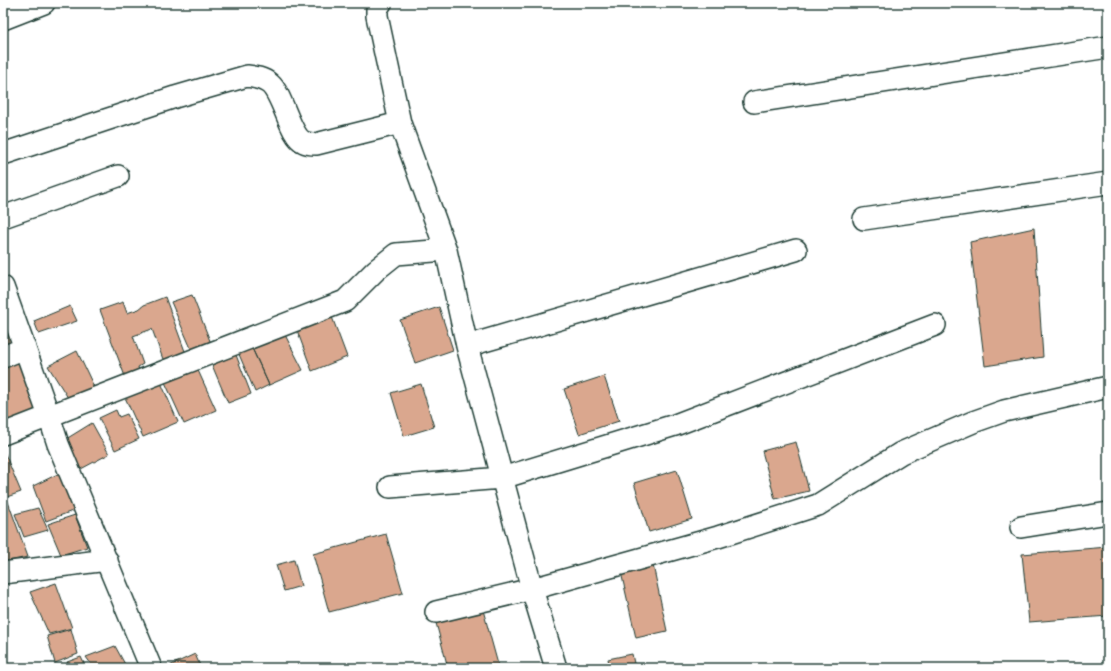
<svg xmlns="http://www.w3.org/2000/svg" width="1111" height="671" font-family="'Shantell Sans',sans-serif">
<rect width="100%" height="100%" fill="#fff"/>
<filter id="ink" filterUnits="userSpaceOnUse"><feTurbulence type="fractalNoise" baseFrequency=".025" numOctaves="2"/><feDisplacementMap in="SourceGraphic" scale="8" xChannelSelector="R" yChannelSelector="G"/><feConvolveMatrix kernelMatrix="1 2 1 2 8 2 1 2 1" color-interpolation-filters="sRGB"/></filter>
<g filter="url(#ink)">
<path fill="#daa78e" stroke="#1f3d34" d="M1034 228 1043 357 985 366 970 242Z
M192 295 212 346 193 353 171 302Z
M165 297 186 354 164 362 152 329 133 336 143 364 138 367 140 374 126 379 100 310 123 302 127 313 139 309 144 305Z
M70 306 77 321 39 334 34 321Z
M439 307 453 350 415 363 400 320Z
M329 309 347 357 312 371 294 322Z
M3 317 16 348 3 353Z
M283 331 303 370 269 385 251 346Z
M251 346 269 385 255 392 238 352Z
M77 351 95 389 70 401 48 366Z
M236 355 251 394 228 403 212 365Z
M21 356 44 413 3 430V364Z
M196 366 216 410 184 424 164 380Z
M604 376 619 421 579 434 564 389Z
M159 378 178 422 143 437 123 393Z
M421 384 434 427 404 436 391 393Z
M116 410 119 417 127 414 139 439 115 450 99 418Z
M92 423 109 454 81 469 58 444Z
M796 442 809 491 775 499 762 451Z
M3 449 21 492 4 498 3 495Z
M677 470 692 519 649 532 634 483Z
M62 472 75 510 46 521 33 486Z
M7 499 28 557 3 562V500Z
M38 508 48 530 24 537 15 514Z
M75 515 87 547 61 555 48 524Z
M386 534 403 593 329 612 313 554Z
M1108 547V616L1029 622 1022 554Z
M294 560 301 586 284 591 276 565Z
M653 565 667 631 636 638 621 572Z
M56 583 72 628 49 634 30 592Z
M483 610 499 668H448L436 623Z
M71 629 78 654 55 663 47 636Z
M115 646 127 668H94L86 657Z
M195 654 201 668H168L167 667Z
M632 654 635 668H610L608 659Z
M81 657 86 668H70L67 662Z"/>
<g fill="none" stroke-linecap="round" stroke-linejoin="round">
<defs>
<path id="street" d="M381 3 377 9V16L400 123 446 250 467 346 532 589 556 668
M3 19 44 3
M754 102 1108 47
M3 154 175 97 247 76C255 77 263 78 270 84 283 95 290 136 304 142 308 144 312 144 316 144L400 123
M3 217 118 176
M864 219 1108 183
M3 287 49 416 58 444 151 668
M467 346 796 250
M3 357 25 348
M3 434 345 301 376 270 396 254 446 250
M390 487 502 478 675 425 935 325
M1021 527 1108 513
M3 573 107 560
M436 612 532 589 718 537 818 505 901 453 973 422 1004 411 1108 387"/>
</defs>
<use href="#street" stroke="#1f3d34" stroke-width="24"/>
<use href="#street" stroke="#fff" stroke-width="21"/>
</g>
</g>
<rect width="1111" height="671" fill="none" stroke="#fff" stroke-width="16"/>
<rect x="8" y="8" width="1095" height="655" fill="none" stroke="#1f3d34" stroke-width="1.5" filter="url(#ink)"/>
</svg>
